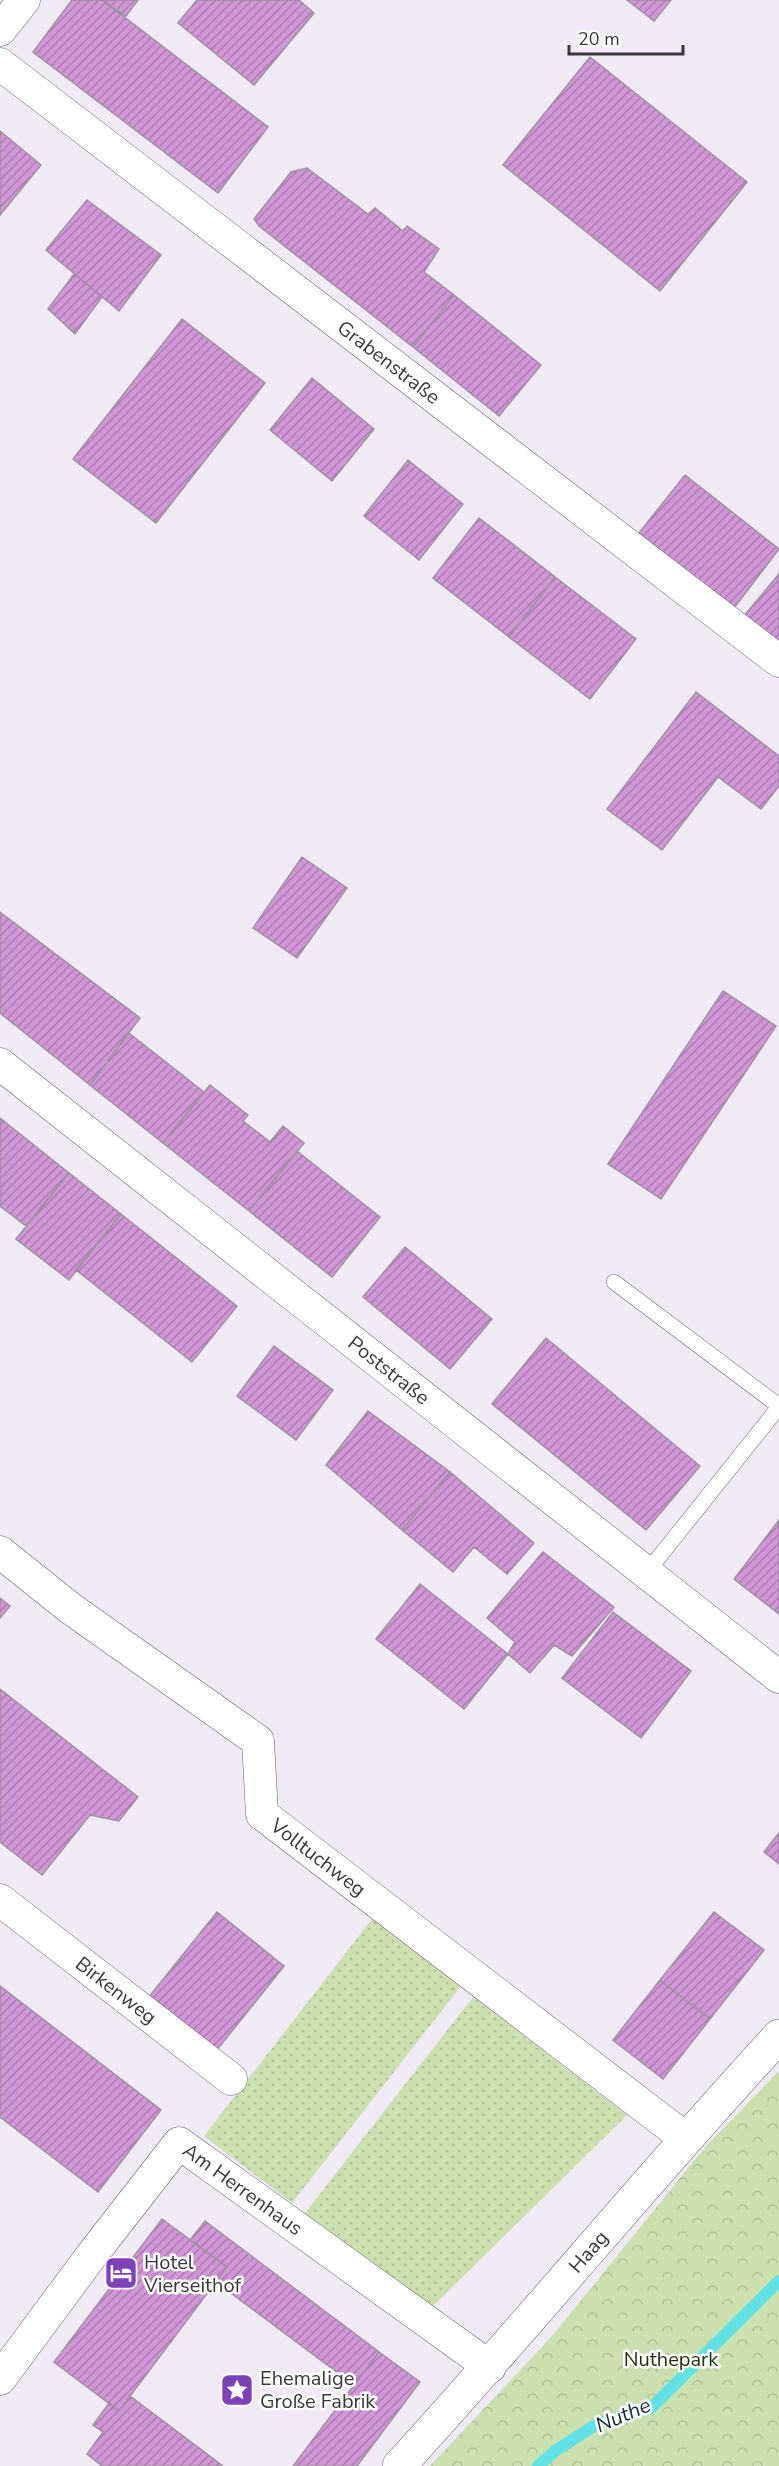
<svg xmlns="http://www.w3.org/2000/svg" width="779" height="2466" font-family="'Nunito Sans',sans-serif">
<defs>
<pattern id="grass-dots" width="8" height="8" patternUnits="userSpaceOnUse" patternTransform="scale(1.5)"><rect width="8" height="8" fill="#cbe0af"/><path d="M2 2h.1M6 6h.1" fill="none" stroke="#afc197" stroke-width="1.8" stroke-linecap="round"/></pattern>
<pattern id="park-crowns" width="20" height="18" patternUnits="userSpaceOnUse" patternTransform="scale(1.5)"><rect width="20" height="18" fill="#cbe0af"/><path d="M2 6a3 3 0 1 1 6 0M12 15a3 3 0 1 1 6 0" fill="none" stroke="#afc197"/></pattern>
<pattern id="building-hatch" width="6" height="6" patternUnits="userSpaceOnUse" patternTransform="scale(1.5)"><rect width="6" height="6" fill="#d296d8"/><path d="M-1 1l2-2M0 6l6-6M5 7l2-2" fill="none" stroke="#ab7bb0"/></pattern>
</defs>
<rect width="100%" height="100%" fill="#f1e9f5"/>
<path fill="url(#grass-dots)" d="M372 1919 460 1987 292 2203 204 2136Z
M473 1997 627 2115 430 2309 305 2213Z"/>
<path fill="url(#park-crowns)" d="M779 2071V2466H430L553 2335 706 2146Z"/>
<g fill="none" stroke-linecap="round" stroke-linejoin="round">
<path stroke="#62e2e6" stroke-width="12" d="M538 2466 555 2451 597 2424 651 2408 779 2281"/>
</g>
<path fill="url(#building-hatch)" stroke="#9c939d" stroke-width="1.5" d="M72 0H102L268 127 218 193 33 52Z
M102 0H138L126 16Z
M197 0H299L314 13 254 85 178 23Z
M627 0H671L654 21Z
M590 57 747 182 660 291 503 165Z
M0 131 41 165 0 215Z
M307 168 368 214 375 208 403 231 407 226 439 249 424 272 454 295 413 347 259 226 254 219 291 172Z
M87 200 161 255 119 311 46 250Z
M74 274 102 297 75 334 48 309Z
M454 295 541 365 499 416 413 347Z
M182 319 265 383 156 523 73 459Z
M312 378 374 429 332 481 270 430Z
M408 460 463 504 419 560 364 516Z
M685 475 779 549 734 608 639 533Z
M479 518 555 577 509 637 433 578Z
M779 574V645L744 616Z
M555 577 636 639 590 699 509 637Z
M696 692 779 756V786L761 809 718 777 662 850 607 809Z
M302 857 347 888 297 958 253 928Z
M0 912 140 1018 90 1085 0 1013Z
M723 991 776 1026 661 1199 608 1164Z
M129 1033 204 1092 163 1143 90 1085Z
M210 1085 248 1115 243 1121 270 1142 283 1126 304 1143 249 1211 163 1143Z
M0 1118 69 1173 26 1226 0 1206Z
M297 1151 380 1217 332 1277 249 1211Z
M69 1173 121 1214 69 1280 16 1239Z
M121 1214 237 1306 192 1362 76 1270Z
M405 1247 492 1319 450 1369 363 1297Z
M546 1338 700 1466 646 1530 492 1404Z
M274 1346 333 1390 296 1440 237 1396Z
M368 1411 450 1472 402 1530 326 1465Z
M450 1472 534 1543 507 1574 474 1547 453 1572 402 1530Z
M779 1520V1614L734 1579Z
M543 1552 614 1607 572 1656 554 1645 530 1673 508 1654 515 1642 487 1618Z
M420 1584 508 1654 464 1709 376 1639Z
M0 1598 10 1606 0 1618Z
M613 1612 691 1671 641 1738 562 1678Z
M0 1689 138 1797 119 1821 90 1815 42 1875 0 1842Z
M779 1833V1864L764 1852Z
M217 1912 284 1966 212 2056 145 2002Z
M714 1912 764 1950 710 2019 660 1980Z
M660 1980 710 2019 663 2079 613 2040Z
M0 1986 161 2110 98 2192 0 2117Z
M162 2219 227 2267 119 2411 54 2362Z
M205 2221 379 2352 354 2385 216 2282 227 2267 190 2240Z
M379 2352 420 2382 357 2466H293Z
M130 2396 223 2466H102L87 2454 103 2432 93 2425 109 2403 119 2411Z"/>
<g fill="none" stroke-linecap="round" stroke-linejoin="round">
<defs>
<path id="service" d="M614 1282 779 1406
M647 1572 779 1407"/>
<g id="minor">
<path d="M0 30 24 0"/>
<path id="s1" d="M0 64 779 661"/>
<path id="s2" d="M0 1064 779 1677"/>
<path id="s3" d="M0 1552 70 1608 258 1741 262 1814 685 2138"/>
<path id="s4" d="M0 1900 231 2079"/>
<path id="s5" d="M0 2379 91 2256 179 2143 490 2367"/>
</g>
<g id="secondary">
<path id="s6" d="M399 2466C528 2325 649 2177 779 2036"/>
</g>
</defs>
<use href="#service" stroke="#68616b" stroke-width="16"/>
<use href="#minor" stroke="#68616b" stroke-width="33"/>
<use href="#secondary" stroke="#68616b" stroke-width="34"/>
<use href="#service" stroke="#fff" stroke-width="15"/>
<use href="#minor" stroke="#fff" stroke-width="32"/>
<use href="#secondary" stroke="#fff" stroke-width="33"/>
</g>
<defs>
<symbol id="hotel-square" viewBox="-11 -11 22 22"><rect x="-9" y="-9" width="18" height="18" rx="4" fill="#7d42b8" stroke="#fff"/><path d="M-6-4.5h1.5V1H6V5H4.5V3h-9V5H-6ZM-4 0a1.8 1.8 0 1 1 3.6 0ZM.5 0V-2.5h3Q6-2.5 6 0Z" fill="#fff"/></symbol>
<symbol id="sight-square" viewBox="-11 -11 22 22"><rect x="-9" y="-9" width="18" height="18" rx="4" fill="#7d42b8" stroke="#fff"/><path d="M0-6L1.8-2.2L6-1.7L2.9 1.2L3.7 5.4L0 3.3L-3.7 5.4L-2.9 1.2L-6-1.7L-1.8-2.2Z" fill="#fff"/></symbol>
</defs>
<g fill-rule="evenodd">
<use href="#hotel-square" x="102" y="2254" width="38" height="38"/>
<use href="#sight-square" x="218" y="2371" width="38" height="38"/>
</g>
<g text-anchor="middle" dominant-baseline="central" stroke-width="5" stroke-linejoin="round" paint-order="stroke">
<g font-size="20" fill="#3a373c" stroke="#fff">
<text stroke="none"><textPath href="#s1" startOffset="490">Grabenstraße</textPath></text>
<text stroke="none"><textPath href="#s2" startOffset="495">Poststraße</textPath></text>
<text stroke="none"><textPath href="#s3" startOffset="464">Volltuchweg</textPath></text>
<text stroke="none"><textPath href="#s4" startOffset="147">Birkenweg</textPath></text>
<text stroke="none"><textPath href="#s5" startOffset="375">Am Herrenhaus</textPath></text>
<text stroke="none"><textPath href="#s6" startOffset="286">Haag</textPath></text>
</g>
<g font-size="20" fill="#3a373c" stroke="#fff" text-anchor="start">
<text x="144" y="2262">Hotel<tspan x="144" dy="23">Vierseithof</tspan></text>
<text x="260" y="2378">Ehemalige<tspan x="260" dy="23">Große Fabrik</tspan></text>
</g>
<g font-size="20" fill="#253210" stroke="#fff">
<text x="671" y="2359">Nuthepark</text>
</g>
<g font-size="21" font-style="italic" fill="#172e2e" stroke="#fff">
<text transform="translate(623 2415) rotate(-23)">Nuthe</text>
</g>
</g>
<path d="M569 45v9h114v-9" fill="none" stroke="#3a373c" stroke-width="3"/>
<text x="578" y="45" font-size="18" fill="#3a373c" stroke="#ffffff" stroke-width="4.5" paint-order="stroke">20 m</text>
</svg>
